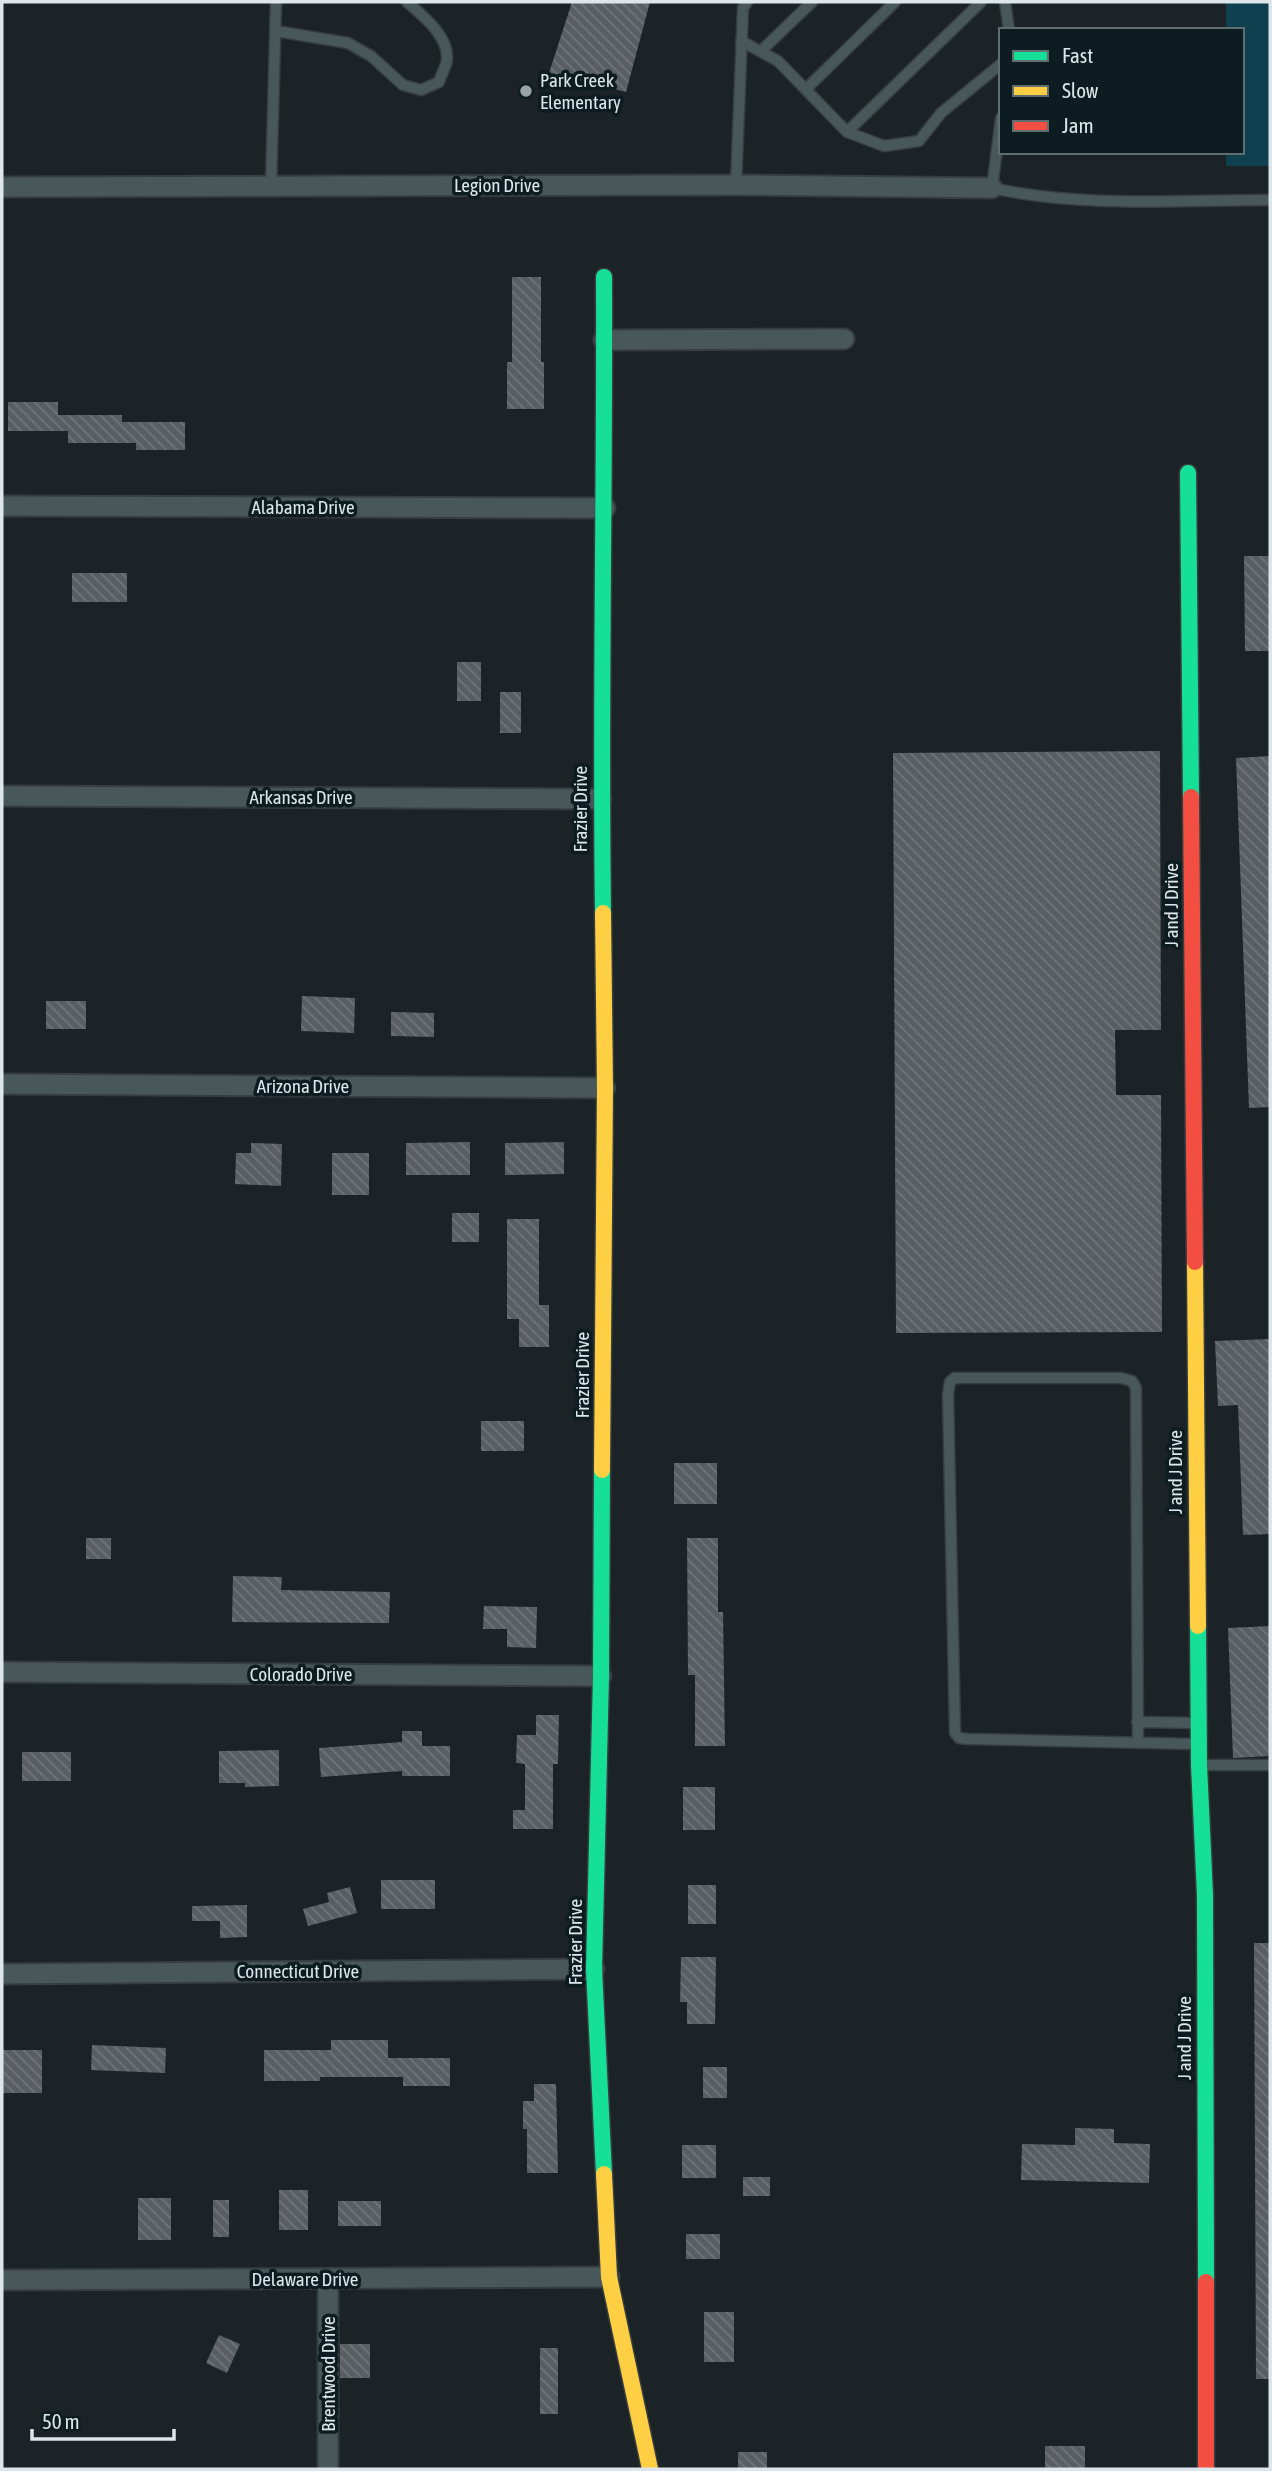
<svg xmlns="http://www.w3.org/2000/svg" width="1272" height="2471" font-family="'Asap Condensed',sans-serif">
<defs>
<pattern id="building-back-hatch" width="6" height="6" patternUnits="userSpaceOnUse" patternTransform="scale(1.75)"><rect width="6" height="6" fill="#585e62"/><path d="M-1 5l2 2M0 0l6 6M5-1l2 2" fill="none" stroke="#707579"/></pattern>
</defs>
<rect width="100%" height="100%" fill="#1b2326"/>
<path fill="#0f4050" d="M1226 2H1270V166H1226V152H1242V30H1226Z"/>
<path fill="url(#building-back-hatch)" d="M572 2H650L626 92 549 73Z
M512 277H541V362H544V409H507V362H512Z
M8 402H58V415H122V422H185V450H136V443H68V431H8Z
M1244 556H1270V651H1245Z
M72 573H127V602H72Z
M457 662H481V701H457Z
M500 692H521V733H500Z
M1160 751 1161 1030H1115L1116 1095H1161L1162 1332 896 1333 893 753Z
M1270 756V1107L1249 1108 1236 758Z
M302 996 355 998 354 1033 301 1031Z
M46 1001H86V1029H46Z
M391 1012 434 1013V1037L391 1036Z
M470 1142V1175H406V1143Z
M564 1142V1174L505 1175V1143Z
M251 1143 282 1144 281 1186 235 1184 236 1153H251Z
M332 1153H369V1195H332Z
M452 1213H479V1242H452Z
M507 1219H539V1305H549V1347H519V1319H507Z
M1270 1339V1534L1243 1535 1238 1405 1218 1406 1215 1341Z
M481 1421H524V1451H481Z
M674 1463H717V1504H674Z
M86 1538H111V1559H86Z
M687 1538H718V1612H723L725 1746H695V1675H688Z
M233 1576 282 1577 281 1590 390 1592 389 1623 232 1622Z
M484 1606 537 1607 536 1648 507 1647V1629H483Z
M1270 1626V1756L1233 1758 1228 1628Z
M536 1715H559L558 1764H553V1829H513V1810H525V1764L516 1763 517 1735H536Z
M402 1731H422V1746H450V1776H402V1771L321 1777 319 1748 402 1742Z
M279 1750V1786L245 1787V1783H219V1751Z
M22 1752H71V1781H22Z
M683 1787H715V1830H683Z
M381 1880H435V1909H381Z
M688 1885H716V1924H688Z
M350 1887 357 1913 308 1926 303 1909 329 1902 327 1893Z
M247 1905V1937L220 1938V1921H192V1906Z
M1254 1943H1270V2379H1256Z
M681 1957H716L715 2024H687V2002H680Z
M331 2040H388V2058H450V2086H403V2077H320V2081H264V2050H331Z
M92 2045 166 2048 165 2073 91 2070Z
M2 2050H42V2093H2Z
M703 2067H727V2098H703Z
M534 2084H556L558 2173H527V2129H523V2101H534Z
M1075 2128 1114 2129V2143L1150 2144 1149 2183 1021 2180 1022 2144 1075 2145Z
M682 2145H716V2178H682Z
M743 2177H770V2196H743Z
M279 2190H308V2230H279Z
M138 2198H171V2240H138Z
M213 2200H229V2237H213Z
M338 2201H381V2226H338Z
M686 2234H720V2259H686Z
M704 2312H734V2362H704Z
M219 2335 240 2344 227 2373 206 2363Z
M340 2344H370V2378H340Z
M540 2348H558V2414H540Z
M1045 2446H1085V2469H1045Z
M738 2452H767V2469H738Z"/>
<g fill="none" stroke-linecap="round" stroke-linejoin="round">
<defs>
<path id="lane" d="M1005 2 1009 30
M276 31 348 43 371 56 403 85 421 90 439 82C441 75 446 67 447 60 449 36 423 16 407 2
M741 41 778 61 847 132 884 146 919 141 941 113 1001 64
M761 51 812 2
M806 89 895 2
M1001 118 992 188C1082 208 1179 200 1270 200
M847 132 981 2
M736 185 743 8 747 2
M271 186 276 2
M1137 1722 1198 1723
M1138 1742 1136 1388 1132 1381 1121 1378H954L950 1382 948 1394 955 1733 959 1738 968 1739 1195 1744
M1201 1765H1270"/>
<path id="street" d="M2 187 736 185 992 188
M604 340 844 339
M2 506 605 508
M2 796 601 799
M2 1084 605 1088
M2 1672 601 1676
M2 1974 594 1969
M328 2279V2469
M2 2280 609 2277"/>
<path id="fast" d="M1188 473 1191 797
M603 913C600 701 605 489 604 277
M602 1470 601 1676 594 1969 604 2174
M1198 1626 1199 1765 1205 1895 1206 2282"/>
<path id="slow" d="M1195 1262 1198 1626
M602 1470 605 1088 603 913
M604 2174 609 2277 650 2469"/>
<path id="jam" d="M1191 797 1195 1262
M1206 2282V2469"/>
</defs>
<use href="#lane" stroke="#373d41" stroke-width="13"/>
<use href="#street" stroke="#373d41" stroke-width="23"/>
<use href="#fast" stroke="#373d41" stroke-width="19"/>
<use href="#slow" stroke="#373d41" stroke-width="19"/>
<use href="#jam" stroke="#373d41" stroke-width="19"/>
<use href="#lane" stroke="#48585a" stroke-width="10"/>
<use href="#street" stroke="#48585a" stroke-width="19"/>
<use href="#fast" stroke="#16e098" stroke-width="16"/>
<use href="#slow" stroke="#ffcf43" stroke-width="16"/>
<use href="#jam" stroke="#f24e42" stroke-width="16"/>
</g>
<circle fill="#99a2a5" stroke="#0d1c21" stroke-width="2.5" cx="526" cy="91" r="7"/>
<g text-anchor="middle" dominant-baseline="central" stroke-width="7" stroke-linejoin="round" paint-order="stroke">
<g font-size="19" fill="#dde6ea" stroke="#0d1c21" text-anchor="start">
<text x="540" y="80">Park Creek<tspan x="540" dy="22">Elementary</tspan></text>
</g>
<g font-size="19" fill="#dde6ea" stroke="#0d1c21">
<text x="497" y="185">Legion Drive</text>
<text x="303" y="507">Alabama Drive</text>
<text x="301" y="797">Arkansas Drive</text>
<text transform="translate(580 809) rotate(-90)">Frazier Drive</text>
<text transform="translate(1171 905) rotate(-90)">J and J Drive</text>
<text x="303" y="1086">Arizona Drive</text>
<text transform="translate(582 1375) rotate(-90)">Frazier Drive</text>
<text transform="translate(1175 1472) rotate(-90)">J and J Drive</text>
<text x="301" y="1674">Colorado Drive</text>
<text transform="translate(575 1942) rotate(-90)">Frazier Drive</text>
<text x="298" y="1971">Connecticut Drive</text>
<text transform="translate(1184 2038) rotate(-90)">J and J Drive</text>
<text x="305" y="2279">Delaware Drive</text>
<text transform="translate(328 2374) rotate(-90)">Brentwood Drive</text>
</g>
</g>
<rect width="1272" height="2471" fill="none" stroke="#dde6ea" stroke-width="7"/>
<rect x="999" y="28" width="245" height="126" fill="#0d1c21" stroke="#606d71" stroke-width="2"/>
<rect x="1013" y="51" width="35" height="10" fill="#16e098" stroke="#606d71" stroke-width="2"/>
<text x="1062" y="63" font-size="21" fill="#dde6ea">Fast</text>
<rect x="1013" y="86" width="35" height="10" fill="#ffcf43" stroke="#606d71" stroke-width="2"/>
<text x="1062" y="98" font-size="21" fill="#dde6ea">Slow</text>
<rect x="1013" y="121" width="35" height="10" fill="#f24e42" stroke="#606d71" stroke-width="2"/>
<text x="1062" y="133" font-size="21" fill="#dde6ea">Jam</text>
<path d="M32 2429v10h142v-10" fill="none" stroke="#dde6ea" stroke-width="3.5"/>
<text x="42" y="2429" font-size="21" fill="#dde6ea" stroke="#0d1c21" stroke-width="5" paint-order="stroke">50 m</text>
</svg>
